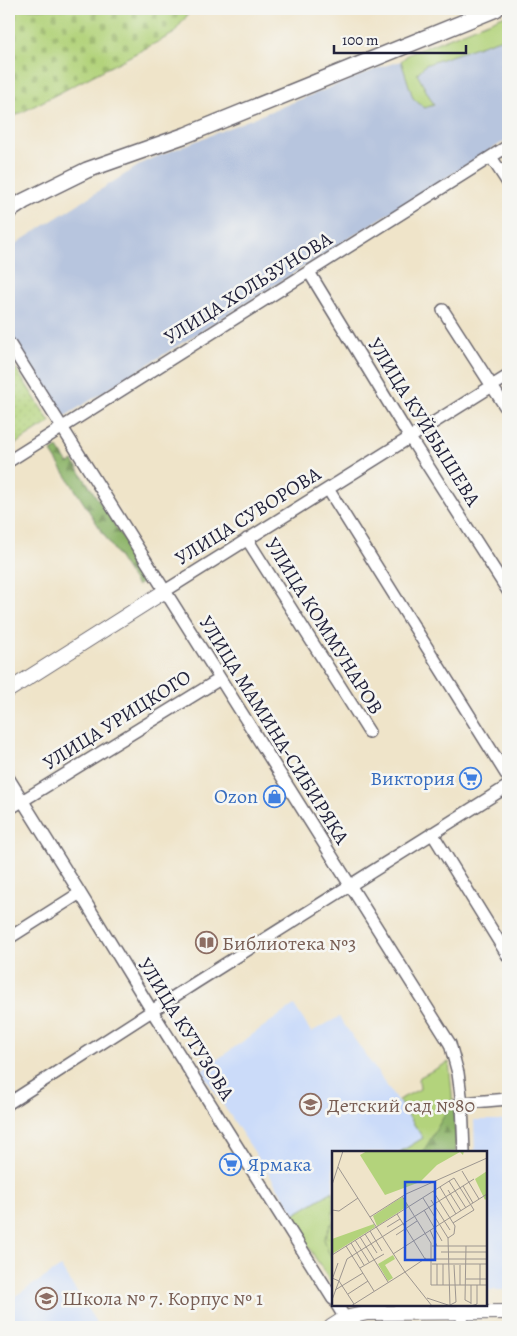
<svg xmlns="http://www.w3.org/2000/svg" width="517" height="1336" font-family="Alegreya,serif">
<defs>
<pattern id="forest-firs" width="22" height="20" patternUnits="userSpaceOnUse" patternTransform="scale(1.25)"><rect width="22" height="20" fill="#8eb56b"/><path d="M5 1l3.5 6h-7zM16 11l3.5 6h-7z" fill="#749359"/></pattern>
<pattern id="cemetery-stones" width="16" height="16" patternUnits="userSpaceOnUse" patternTransform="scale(1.25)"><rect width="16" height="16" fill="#b3d37b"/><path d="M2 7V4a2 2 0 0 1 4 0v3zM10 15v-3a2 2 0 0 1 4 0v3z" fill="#9ab56b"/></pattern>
<pattern id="park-dots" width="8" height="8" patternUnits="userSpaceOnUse" patternTransform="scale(1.25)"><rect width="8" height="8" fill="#b3d37b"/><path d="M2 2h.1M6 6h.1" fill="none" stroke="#9ab56b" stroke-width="1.8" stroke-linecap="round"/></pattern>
</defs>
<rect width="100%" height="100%" fill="#f6f6f2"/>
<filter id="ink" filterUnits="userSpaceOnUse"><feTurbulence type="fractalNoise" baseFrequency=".02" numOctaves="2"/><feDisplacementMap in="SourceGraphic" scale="10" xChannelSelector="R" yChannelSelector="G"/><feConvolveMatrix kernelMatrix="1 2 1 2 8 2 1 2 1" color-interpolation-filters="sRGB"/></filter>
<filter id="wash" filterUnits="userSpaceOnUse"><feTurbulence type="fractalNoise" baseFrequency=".0096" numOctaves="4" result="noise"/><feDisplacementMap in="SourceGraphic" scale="20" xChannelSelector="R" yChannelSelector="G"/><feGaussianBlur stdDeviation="1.12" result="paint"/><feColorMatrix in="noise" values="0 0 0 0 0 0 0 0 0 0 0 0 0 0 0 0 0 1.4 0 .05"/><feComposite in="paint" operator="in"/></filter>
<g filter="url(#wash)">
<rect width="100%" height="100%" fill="#efe4c9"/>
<path fill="#cbdbf9" d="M294 1005 311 1032 339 1017 424 1139 403 1152H333V1192L295 1214 201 1071Z
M474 1120H508V1290H486V1152H475Z
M61 1267 99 1327H9V1300Z"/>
<path fill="#b7c5de" d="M508 14V139L62 418 9 331V248L146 161 384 66 401 61 409 54Z"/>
<path fill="#b3d37b" stroke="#6a7a5b" d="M508 14V36L425 65 417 74 434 105 424 108 413 98 401 61 409 54Z
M449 1062 452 1094 454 1152H400L423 1138 398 1100 420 1089 419 1080 420 1077Z
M333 1191V1286L291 1219 295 1214Z"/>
<path fill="url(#forest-firs)" stroke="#586c53" d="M58 448 68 464 73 461 149 578 137 586 51 452Z
M454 1099 456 1152H423Z"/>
<path fill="url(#cemetery-stones)" stroke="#6a7a5b" d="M9 9H192L173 34 9 119Z"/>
<path fill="url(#park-dots)" stroke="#6a7a5b" d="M9 358 50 422 9 448Z
M333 1223V1260L328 1251 324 1239 331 1224Z"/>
</g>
<g filter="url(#ink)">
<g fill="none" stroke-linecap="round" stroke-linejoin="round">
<defs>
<path id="minor" d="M491 157 508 183
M309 272 410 438 508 591
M443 310 508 411
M9 343 450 1044 458 1073 462 1103 464 1152
M9 461 508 146
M328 489 508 777
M247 539 369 732
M165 591 508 376
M9 779 80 893 152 1011 333 1299
M9 809 220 679
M432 833 508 956
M9 938 80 893
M9 1103 195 983 508 786
M462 1103 508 1099
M337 1305 345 1318
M462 1327 463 1305"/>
<path id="tertiary" d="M9 690 165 591
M331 1327 345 1318 367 1313 508 1312"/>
<path id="secondary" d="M9 211 24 201 87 170 186 135 496 9"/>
</defs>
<use href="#minor" stroke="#6a666d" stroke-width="14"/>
<use href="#tertiary" stroke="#6a666d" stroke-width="16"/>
<use href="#secondary" stroke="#6a666d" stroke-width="18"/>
<use href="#minor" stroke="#fff" stroke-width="11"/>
<use href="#tertiary" stroke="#fff" stroke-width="14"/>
<use href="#secondary" stroke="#fff" stroke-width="15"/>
</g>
</g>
<defs>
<symbol id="supermarket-ring" viewBox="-11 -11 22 22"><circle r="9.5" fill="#f6f6f2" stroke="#3f7fe0" stroke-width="1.5"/><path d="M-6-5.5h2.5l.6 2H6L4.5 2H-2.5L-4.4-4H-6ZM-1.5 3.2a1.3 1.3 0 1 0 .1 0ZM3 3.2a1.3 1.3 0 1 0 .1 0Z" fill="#3f7fe0"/></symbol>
<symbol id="shop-ring" viewBox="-11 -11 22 22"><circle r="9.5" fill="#f6f6f2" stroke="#3f7fe0" stroke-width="1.5"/><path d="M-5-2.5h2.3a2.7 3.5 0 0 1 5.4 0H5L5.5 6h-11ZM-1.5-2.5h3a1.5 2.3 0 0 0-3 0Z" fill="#3f7fe0"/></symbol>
<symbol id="library-ring" viewBox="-11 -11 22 22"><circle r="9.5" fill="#f6f6f2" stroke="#8d6e63" stroke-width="1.5"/><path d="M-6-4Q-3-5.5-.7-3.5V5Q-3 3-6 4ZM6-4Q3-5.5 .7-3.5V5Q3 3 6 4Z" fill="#8d6e63"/></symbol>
<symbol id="school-ring" viewBox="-11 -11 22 22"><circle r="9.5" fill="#f6f6f2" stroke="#8d6e63" stroke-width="1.5"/><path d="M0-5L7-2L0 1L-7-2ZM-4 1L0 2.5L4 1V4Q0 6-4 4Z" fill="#8d6e63"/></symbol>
</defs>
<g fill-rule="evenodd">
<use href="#supermarket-ring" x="458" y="766" width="25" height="25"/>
<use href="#shop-ring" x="262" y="784" width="25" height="25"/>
<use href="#library-ring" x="194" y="930" width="25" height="25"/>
<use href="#school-ring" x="298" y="1092" width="25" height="25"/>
<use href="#supermarket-ring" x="218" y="1152" width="25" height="25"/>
<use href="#school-ring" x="34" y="1286" width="25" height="25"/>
</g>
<g text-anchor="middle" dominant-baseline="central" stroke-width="5" stroke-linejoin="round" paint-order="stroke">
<g font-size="20" fill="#22223b" stroke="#f6f6f2">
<text transform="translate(248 288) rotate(-32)">УЛИЦА ХОЛЬЗУНОВА</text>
<text transform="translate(424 422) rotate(58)">УЛИЦА КУЙБЫШЕВА</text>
<text transform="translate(248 516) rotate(-32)">УЛИЦА СУВОРОВА</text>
<text transform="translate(324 626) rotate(58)">УЛИЦА КОММУНАРОВ</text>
<text transform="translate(117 720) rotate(-32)">УЛИЦА УРИЦКОГО</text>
<text transform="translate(274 730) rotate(58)">УЛИЦА МАМИНА-СИБИРЯКА</text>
<text transform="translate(186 1029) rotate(58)">УЛИЦА КУТУЗОВА</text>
</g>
<g font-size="20" fill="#366cbe" stroke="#f6f6f2" text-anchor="end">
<text x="455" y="778">Виктория</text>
<text x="258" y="796">Ozon</text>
<text x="247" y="1164" text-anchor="start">Ярмака</text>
</g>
<g font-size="20" fill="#785e54" stroke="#f6f6f2" text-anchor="start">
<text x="222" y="943">Библиотека №3</text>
<text x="327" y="1105">Детский сад №80</text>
<text x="62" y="1298">Школа № 7. Корпус № 1</text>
</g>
</g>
<g transform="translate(332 1151)">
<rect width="155" height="155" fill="#efe4c9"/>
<path d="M35 0H132L131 4 128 1 105 14 88 31 53 44 28 4Z" fill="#b3d37b"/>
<path d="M70 46 76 55 45 75 41 65ZM42 73 43 76 0 103V88ZM61 104 63 108 53 114 61 127 56 130 46 113Z" fill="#b3d37b"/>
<path d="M155 20V47L153 49 143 28Z" fill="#b3d37b"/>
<path fill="none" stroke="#9d9690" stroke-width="1" d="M6 16 73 121 100 155M130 20 147 48M117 30 134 57M0 34 11 0M131 35 141 52M108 36 124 63M116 39 129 60M101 40 123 75 122 83 116 87M70 45 99 92V134H155M91 47 116 87 118 155M99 49 118 79M0 59 7 60 26 47M92 59 110 90M65 63 93 108M38 66 74 43 155 7M55 76 68 68M98 79 105 95M38 80 50 100M33 83 45 102M64 84 85 70M28 86 56 131M23 89 37 111M19 92 32 114M14 95 42 140M100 95H155M134 95 133 149 139 152M109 101H155M61 103 155 43M0 104 122 27 142 59 121 72M93 108H155M100 113H155M105 113V134M148 113V134M28 117 52 103M73 121 94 107M0 127 7 130 22 153M134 128H155V95M0 129 6 112M111 134V113M128 134V114M3 139 31 122M16 143 36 130M95 147 119 155M0 149 15 108 142 28M139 153V134M118 154 124 151 122 114M19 155 73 121M139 155 145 153V134"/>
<path fill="#1d4ed8" fill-opacity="0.15" stroke="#1d4ed8" stroke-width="2.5" d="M73 31H103V109H73Z"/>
<rect width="155" height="155" fill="none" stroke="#22223b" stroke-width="2.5"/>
</g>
<rect width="517" height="1336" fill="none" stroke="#f6f6f2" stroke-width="30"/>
<path d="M334 45v8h132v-8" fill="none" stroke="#22223b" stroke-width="2.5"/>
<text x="342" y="45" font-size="15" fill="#22223b" stroke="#f6f6f2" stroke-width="4" paint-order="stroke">100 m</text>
</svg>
